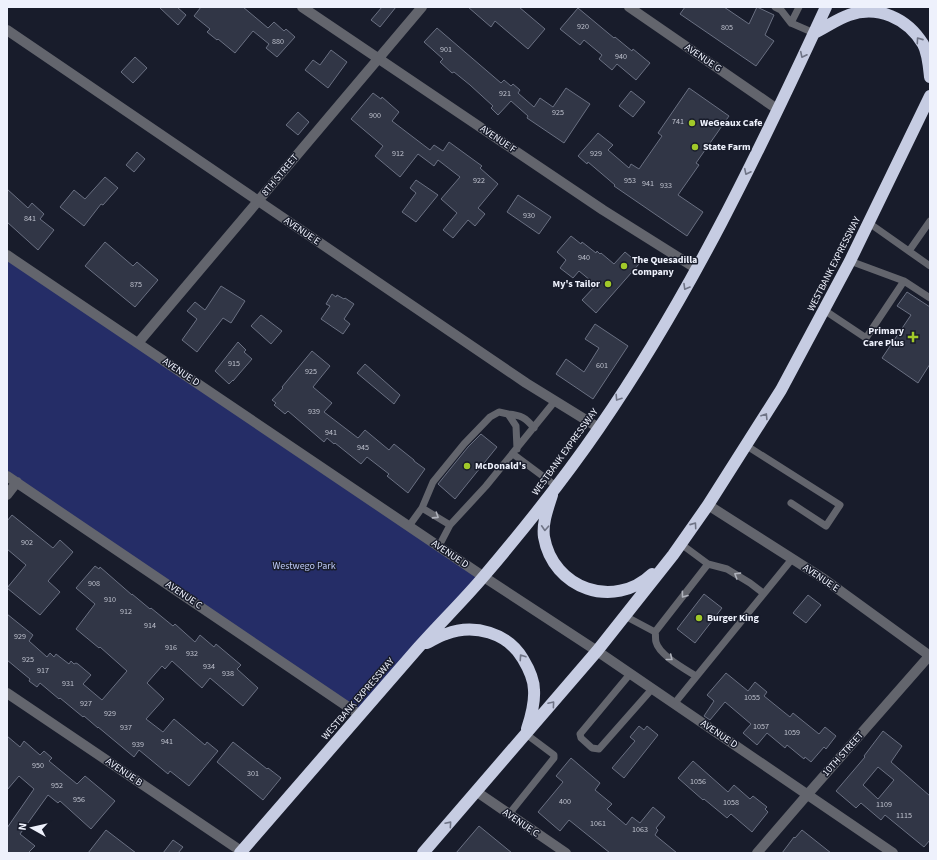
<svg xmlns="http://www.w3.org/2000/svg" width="937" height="860" font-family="'Source Sans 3',sans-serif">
<rect width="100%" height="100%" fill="#181c2b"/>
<path fill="#252d67" d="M7 255 484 577 360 715 7 476Z"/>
<path fill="#313646" stroke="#6a7082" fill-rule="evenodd" d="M159 7H177L186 15 178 25Z
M201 7H243L268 28 274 22 284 31 286 29 295 37 277 57 266 48 269 44 253 31 235 53 218 39 217 40 207 32 210 29 194 16Z
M382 7H396L380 27 371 20Z
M468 7H519L545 29 528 49 495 21 491 27Z
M685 7H724L749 24 757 7 774 15 765 35 774 41 756 66 680 14Z
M578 8 614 38 615 37 632 51 633 49 650 63 636 80 617 64 612 70 599 59 602 55 584 40 580 45 560 29Z
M437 28 501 83 504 80 511 86 513 84 520 90 518 93 534 107 540 98 553 107 566 88 590 104 564 143 527 118 528 116 511 101 498 115 491 108 493 106 470 85 454 72 452 73 440 62 443 59 424 42Z
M331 50 347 62 328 88 305 70 313 60 320 65Z
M135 57 147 68 133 83 121 72Z
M689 88 729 116 696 163 699 165 678 195 703 212 687 236 614 186 615 185 588 162 587 164 578 156 598 133 613 145 608 150 629 168 631 164 639 169 662 136 658 133Z
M631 91 645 102 633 117 619 106Z
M373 93 381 99 382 97 399 112 392 121 430 150 434 145 443 151 449 142 482 166 480 168 498 184 478 208 485 214 475 226 468 220 453 238 443 230 457 213 441 199 460 177 438 160 434 166 418 154 400 177 375 156 383 146 351 119Z
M298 112 309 122 298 135 286 125Z
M137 152 145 159 134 172 126 165Z
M105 177 118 188 103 205 101 204 84 226 60 207 74 190 85 199Z
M416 180 438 195 416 222 402 212 416 193 410 188Z
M7 189 28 208 32 203 44 214 40 219 54 230 38 250 7 222Z
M518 195 551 217 539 234 507 212Z
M571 236 581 244 582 242 596 253 597 251 600 254 601 253 614 264 625 252 639 264 596 313 582 300 596 285 579 271 573 278 560 268 566 260 557 252Z
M105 242 133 266 137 262 158 280 135 307 85 266Z
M221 286 245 301 231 323 223 318 197 352 182 340 197 319 187 311 195 302 205 310Z
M907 292 930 307V364L918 383 882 358 911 315 897 306Z
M332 294 336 297 337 295 344 299 345 298 354 304 344 319 350 324 343 334 321 319 330 306 326 304Z
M261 315 282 331 271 344 251 326Z
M595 324 628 346 593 399 556 374 566 359 584 372 599 348 585 339Z
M238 342 246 350 244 352 252 359 233 381V380L229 384 215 371Z
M312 351 330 366 313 387 332 403 324 412 358 438 365 430 389 450 394 444 414 460V461L425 469 408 493 387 476 389 474 367 457 361 464 335 443 334 444 327 438 324 442 288 411 285 414 274 405 276 403 272 400 283 388 282 387Z
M365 364 400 395 394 404 357 373Z
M481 434 497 447 455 499 438 484 468 447Z
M12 515 53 548 60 540 73 552 48 581 60 592 40 615 7 588 26 565 7 549V521Z
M95 566 99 569 100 567 132 595V594L150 609 151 608 173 626 175 624 195 642 200 635 214 647 216 644 241 665 237 669 258 688 243 706 210 678 202 688 172 661 165 669 162 666 147 683 164 699 146 719 163 732 174 719 205 745 207 742 218 751 189 786 170 771 168 774 139 750 134 757 98 727V728L84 716 83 717 60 698 59 699 40 683 37 687 29 681 30 679 7 660V614L33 635 29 641 47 657 50 653 54 657 56 654 69 664 71 661 74 664 76 663 78 664 91 675 83 684 102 700 127 671 100 647 99 648 76 629 95 604 76 588Z
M704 594 722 608 695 643 677 629Z
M808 595 821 605 806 623 793 613Z
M726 673 748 691 755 682 767 692 764 696 790 717 793 713 819 734 825 727 836 736 826 749 824 747 811 762 805 757 804 759 787 745 785 748 767 733 757 745 743 733 751 724 725 702 710 720 704 716 714 701 707 695Z
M639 726 644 730 647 726 658 735 624 778 612 768 635 741 630 737Z
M883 731 902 746 891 762 930 796V840L924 847 885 815 881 820 861 803 856 808 836 791 865 757 864 756ZM878 767 894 780 878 799 863 785Z
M7 736 20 747 24 741 40 755 44 751 52 758 49 761 77 784 85 776 115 801 91 829 60 801 58 803 48 795 20 834 35 846 28 853H7V828L34 789 19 776 7 790Z
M233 742 267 769 268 768 281 778 263 800 217 762Z
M571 758 600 783 595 790 612 804 607 809 626 825 632 817 640 823 653 807 665 817 656 828 658 830 655 835 677 853H610L569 820 560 831 538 812 563 782 556 776Z
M693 761 728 792 734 785 750 799 753 796 767 807 765 809 768 812 752 832 731 814 727 818 704 799 703 800 678 778Z
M479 826 512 853H456Z
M106 830 136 853H88Z
M802 830 831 853H782L794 837 795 838Z
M173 840 183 847 178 853H163Z"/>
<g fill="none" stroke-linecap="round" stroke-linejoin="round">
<path stroke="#63656d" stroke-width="7" d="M775 7 781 10 791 23
M799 7 791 23 814 33
M869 223 930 266
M909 251 930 221
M850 261 904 281 930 298
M824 310 866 338 904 281
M508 414C521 415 526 418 534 428
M747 446 840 505 826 526 791 503
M513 454 556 486
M422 508 450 525
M409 526 422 508 433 482 464 444 490 417 499 412 508 414 516 426 517 449
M681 544 708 564 727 569 750 583 763 593
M439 546 450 525 486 486 555 401
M625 616 655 632
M630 674 580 734 581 738 592 748 599 749 652 689
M696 676C685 669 659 655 656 642 655 639 656 635 655 632L708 564
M674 704 792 559
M509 814 554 758V755L526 734"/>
<path stroke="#63656d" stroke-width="10" d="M302 7 603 210 697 269
M629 7 777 109
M7 30 526 383 599 428
M7 255 484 577 597 651 893 853
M138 343 422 7
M7 476 360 715
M7 495 17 482
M708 505 824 579 930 656
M7 693 241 851
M477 792 566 853
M757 853 807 795 930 655"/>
<path stroke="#c6cce2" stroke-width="12" d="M814 33C825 28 837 19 849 15 878 5 907 18 923 44 928 53 929 67 930 77
M552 495C548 508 542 523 544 537 553 589 614 610 652 574
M427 643C433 640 439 636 446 634 474 623 508 633 523 659 529 669 534 679 534 690 535 704 531 717 527 729
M240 853C299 785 358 717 417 649 439 624 463 601 484 576 524 529 564 479 599 428 690 296 759 152 826 7
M423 853 597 651 673 555 708 505 781 390 850 261 930 96"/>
</g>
<defs><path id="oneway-chevron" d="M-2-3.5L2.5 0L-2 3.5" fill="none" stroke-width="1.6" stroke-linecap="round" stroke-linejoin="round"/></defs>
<g stroke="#6f7486">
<use href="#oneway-chevron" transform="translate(919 40) rotate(-125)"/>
<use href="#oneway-chevron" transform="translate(803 55) rotate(116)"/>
<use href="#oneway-chevron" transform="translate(747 172) rotate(116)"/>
<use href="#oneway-chevron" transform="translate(686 287) rotate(120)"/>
<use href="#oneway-chevron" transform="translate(618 398) rotate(123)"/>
<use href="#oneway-chevron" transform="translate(765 416) rotate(-58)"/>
<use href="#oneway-chevron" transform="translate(694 525) rotate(-55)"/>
<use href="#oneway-chevron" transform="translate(545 528) rotate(93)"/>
<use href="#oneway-chevron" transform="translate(522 657) rotate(-124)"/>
<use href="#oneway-chevron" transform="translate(552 704) rotate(-50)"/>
<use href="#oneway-chevron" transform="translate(449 824) rotate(-49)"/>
</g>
<g stroke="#afb2bc">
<use href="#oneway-chevron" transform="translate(436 516) rotate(33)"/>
<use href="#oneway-chevron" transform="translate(737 575) rotate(-148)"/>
<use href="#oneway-chevron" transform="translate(684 595) rotate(127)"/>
<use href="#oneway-chevron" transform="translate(670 658) rotate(39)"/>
</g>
<g fill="#a1c929" stroke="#181c2b" stroke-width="1.5">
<circle cx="692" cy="123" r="4"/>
<circle cx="695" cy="147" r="4"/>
<circle cx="624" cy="266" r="4"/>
<circle cx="608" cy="284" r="4"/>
<path d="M911 331h4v4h4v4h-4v4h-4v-4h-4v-4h4z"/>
<circle cx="467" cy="466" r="4"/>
<circle cx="699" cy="618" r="4"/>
</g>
<g text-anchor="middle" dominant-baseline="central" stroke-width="3" stroke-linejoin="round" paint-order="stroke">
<g font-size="8" fill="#bfc2ce">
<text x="583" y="26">920</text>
<text x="727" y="27">805</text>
<text x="278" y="41">880</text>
<text x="446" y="49">901</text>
<text x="621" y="56">940</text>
<text x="505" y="93">921</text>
<text x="558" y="112">925</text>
<text x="375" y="115">900</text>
<text x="678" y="121">741</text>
<text x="398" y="153">912</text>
<text x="596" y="153">929</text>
<text x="479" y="180">922</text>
<text x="630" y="180">953</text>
<text x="648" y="183">941</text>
<text x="666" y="185">933</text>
<text x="529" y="215">930</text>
<text x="30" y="218">841</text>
<text x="584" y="257">940</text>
<text x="136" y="284">875</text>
<text x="234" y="363">915</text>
<text x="602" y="365">601</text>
<text x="311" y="371">925</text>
<text x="314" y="411">939</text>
<text x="331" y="432">941</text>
<text x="363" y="447">945</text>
<text x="27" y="542">902</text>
<text x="94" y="583">908</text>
<text x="110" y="599">910</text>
<text x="126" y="611">912</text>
<text x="150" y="625">914</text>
<text x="20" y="636">929</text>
<text x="171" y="647">916</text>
<text x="192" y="653">932</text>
<text x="28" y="659">925</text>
<text x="209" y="666">934</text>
<text x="43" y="670">917</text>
<text x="228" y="673">938</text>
<text x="68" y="683">931</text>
<text x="752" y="697">1055</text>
<text x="86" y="703">927</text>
<text x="110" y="713">929</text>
<text x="761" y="726">1057</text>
<text x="126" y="727">937</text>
<text x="792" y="732">1059</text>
<text x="167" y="741">941</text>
<text x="138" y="744">939</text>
<text x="38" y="765">950</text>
<text x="253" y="773">301</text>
<text x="698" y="781">1056</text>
<text x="57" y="785">952</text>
<text x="79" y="799">956</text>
<text x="565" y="801">400</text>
<text x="731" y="802">1058</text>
<text x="884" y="804">1109</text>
<text x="904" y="815">1115</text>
<text x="598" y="823">1061</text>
<text x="640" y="829">1063</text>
</g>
<g font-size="10" fill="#eef1fc" stroke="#181c2b">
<text transform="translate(703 58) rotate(34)">AVENUE G</text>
<text transform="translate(498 139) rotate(34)">AVENUE F</text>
<text transform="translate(280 175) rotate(-50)">8TH STREET</text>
<text transform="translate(302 231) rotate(34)">AVENUE E</text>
<text transform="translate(834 264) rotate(-63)">WESTBANK EXPRESSWAY</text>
<text transform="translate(181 372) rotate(34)">AVENUE D</text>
<text transform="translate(565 452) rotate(-54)">WESTBANK EXPRESSWAY</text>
<text transform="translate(450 554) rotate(34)">AVENUE D</text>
<text transform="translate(821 578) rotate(34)">AVENUE E</text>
<text transform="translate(184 595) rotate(34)">AVENUE C</text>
<text transform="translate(358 699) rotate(-49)">WESTBANK EXPRESSWAY</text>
<text transform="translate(719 734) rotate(34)">AVENUE D</text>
<text transform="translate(843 754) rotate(-48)">10TH STREET</text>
<text transform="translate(124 772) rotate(34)">AVENUE B</text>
<text transform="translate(521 823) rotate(34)">AVENUE C</text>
</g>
<g font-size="10" font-weight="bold" fill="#eef1fc" stroke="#181c2b" text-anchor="start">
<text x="700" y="123">WeGeaux Cafe</text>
<text x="703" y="147">State Farm</text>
<text x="632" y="260">The Quesadilla<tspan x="632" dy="12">Company</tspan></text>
<text x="600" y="284" text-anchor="end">My's Tailor</text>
<text x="904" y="331" text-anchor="end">Primary<tspan x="904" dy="12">Care Plus</tspan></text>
<text x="475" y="466">McDonald's</text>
<text x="707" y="618">Burger King</text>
</g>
<g font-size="10" fill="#bcc8f4" stroke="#181c2b">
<text x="304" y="566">Westwego Park</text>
</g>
</g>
<rect width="937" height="860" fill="none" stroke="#eef1fc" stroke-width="16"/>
<g transform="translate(32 828) rotate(278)" stroke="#181c2b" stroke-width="3" paint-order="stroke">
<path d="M0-3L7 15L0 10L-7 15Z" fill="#eef1fc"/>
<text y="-6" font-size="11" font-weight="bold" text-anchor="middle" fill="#eef1fc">N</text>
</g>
</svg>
